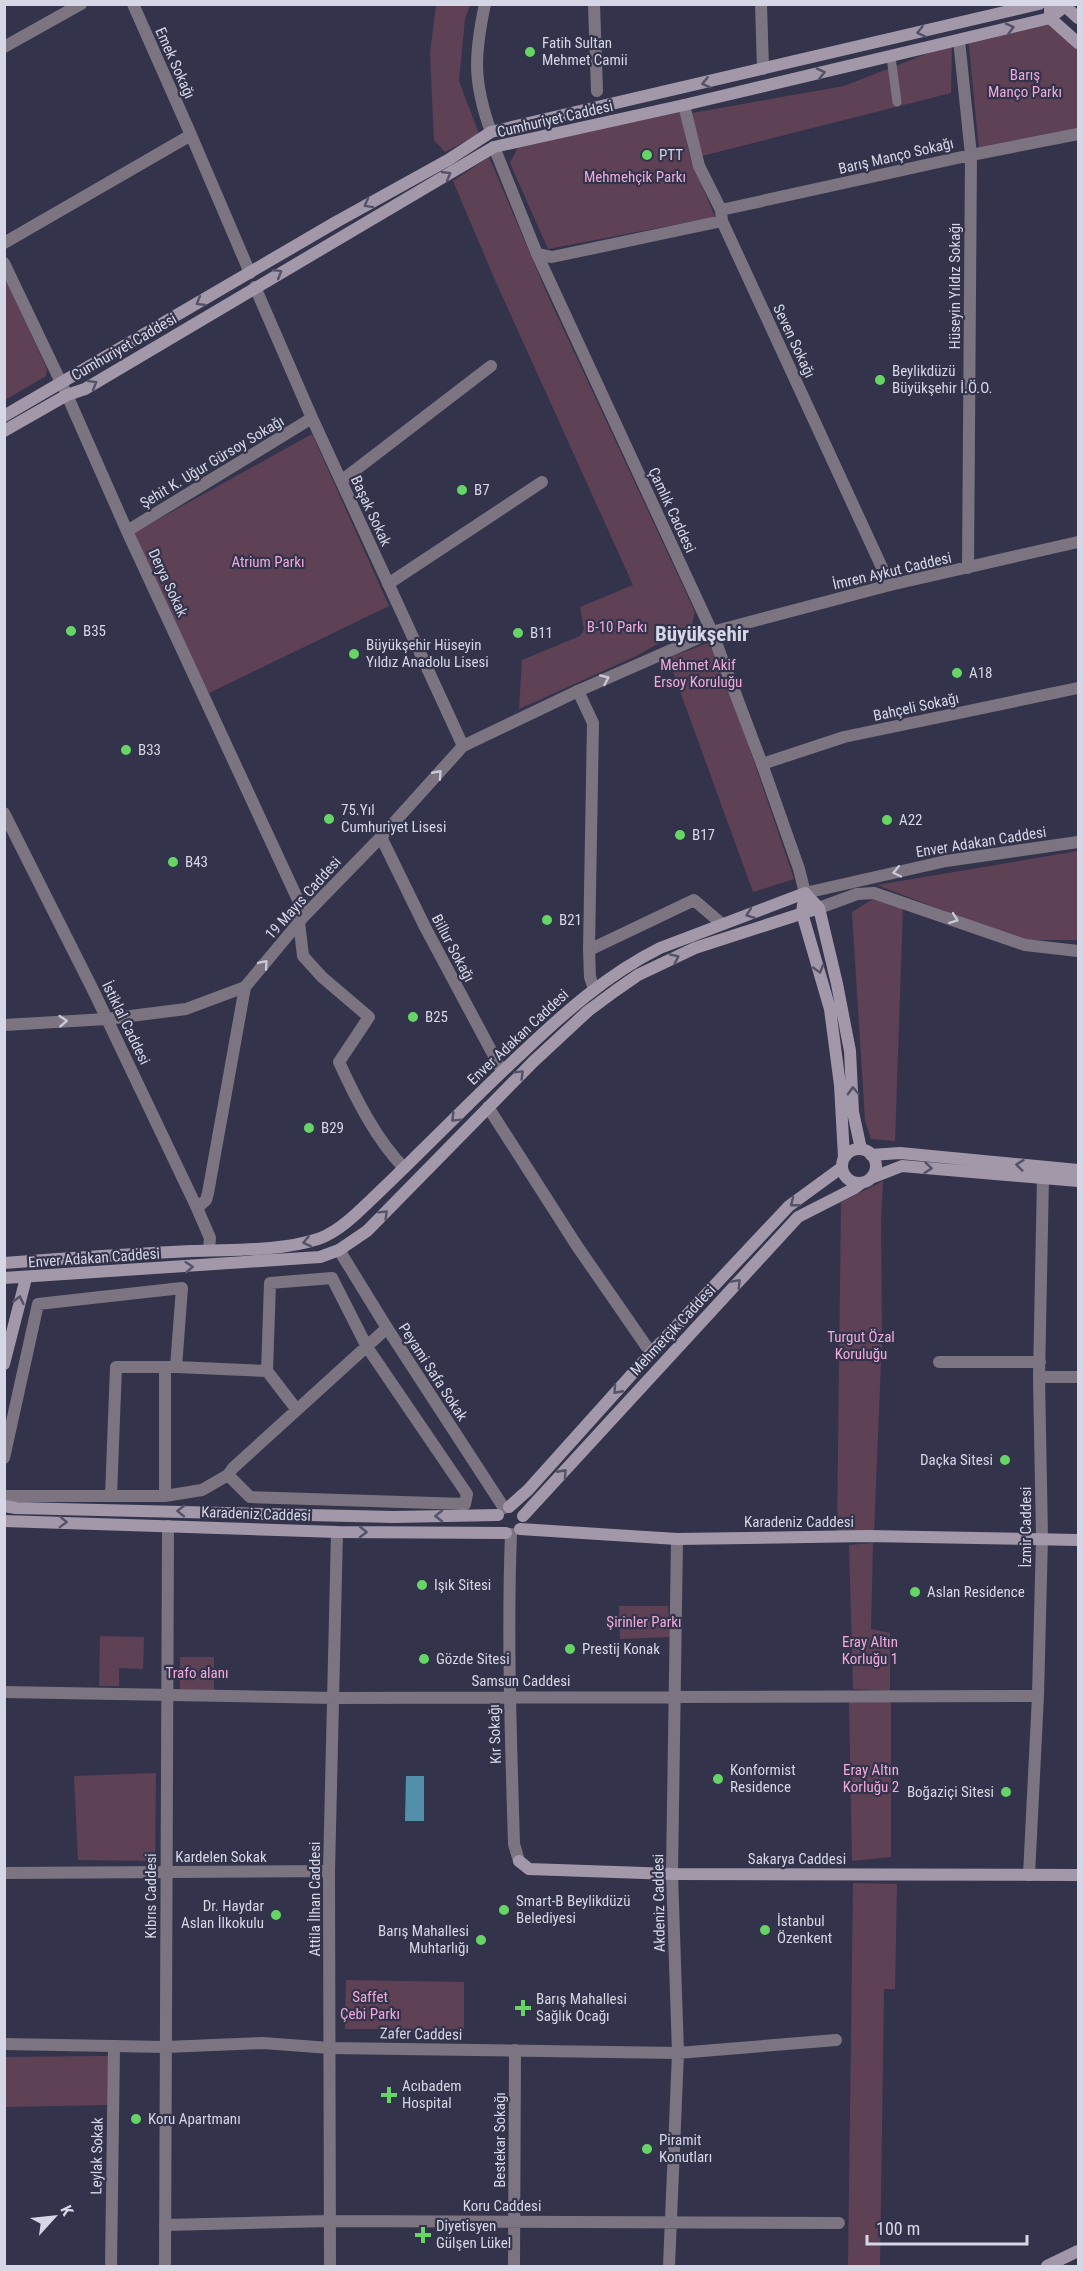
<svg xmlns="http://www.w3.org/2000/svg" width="1083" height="2271" font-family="'Roboto Condensed',sans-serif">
<rect width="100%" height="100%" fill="#33344c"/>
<path fill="#5f4156" d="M436 5H470L465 19 459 81 479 134 445 152 434 140 430 53Z
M1049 22 1078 48V129L979 149 968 37Z
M952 44 951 93 702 156 692 113 844 86Z
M680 111 690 157 715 217 548 249 510 163 518 147Z
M489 157 548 296 695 612 692 625 636 656 519 709 522 660 580 636 584 630 580 607 633 585 495 280 453 181Z
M4 283H7L47 369 46 376 5 400Z
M312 434 389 606 209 693 130 535Z
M713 641 794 879 753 892 668 658Z
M1078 851V940H1020L877 885Z
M873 899 903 907 895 1141 871 1139 865 1120 852 912Z
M883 1181 881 1222 882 1337 874 1533 837 1534 841 1202Z
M873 1543 871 1629 890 1633V1691L853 1689 849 1545Z
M619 1606H668L670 1637 620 1639Z
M100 1636 144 1637 143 1669 119 1668V1686H99Z
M180 1657H214V1690L180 1689Z
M891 1699V1857L852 1861 849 1700Z
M156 1773 155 1861 78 1860 74 1776Z
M853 1883 897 1884 895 1989H884L880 2266H848Z
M346 1980 464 1982V2029H345Z
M108 2056V2105L5 2107 4 2057Z"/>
<path fill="#5290a9" d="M406 1776H424V1821H405Z"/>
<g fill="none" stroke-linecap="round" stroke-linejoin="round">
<path stroke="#7c7581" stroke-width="9" d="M891 57 897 102"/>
<path stroke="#7c7581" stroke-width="12" d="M133 4 191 135
M594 4 597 91
M761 4 763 69
M959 40 971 155 968 568
M4 47 81 4
M684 105 699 166 721 210 722 221 890 585
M721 210 971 155 1078 134
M4 243 191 135 250 273
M537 254 552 257 722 221
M4 263 67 395 127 531 305 915
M255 287 312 418 463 746
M341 481 491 366
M127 531 312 418
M388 584 542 482
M712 632 890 585 1078 542
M578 691 593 723 589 950 590 977 594 989
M762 764 844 737 1078 688
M4 813 95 994 197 1208 210 1238 209 1250
M381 837 425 927 502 1071
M819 908 857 894 874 893 1025 945 1078 951
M299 922 303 956 322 977 369 1017 339 1062C356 1099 376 1139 404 1168
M589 950 694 900 722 924
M488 1107 577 1246 651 1353
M197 1208 206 1200 208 1193 245 987
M939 1362H1040
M165 1367V1496
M267 1371 297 1410
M1039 1377H1078
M4 1458 38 1304 182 1288 176 1367
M4 1496H165L202 1490 228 1475 233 1468 387 1328
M111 1496 116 1367H176L267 1371 270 1283 332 1278 367 1347 467 1494 465 1504 250 1497 228 1475
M511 1534C507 1637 511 1741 514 1844L519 1861
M4 1692 334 1698 1038 1696
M4 1873 329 1871
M1029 1875 1038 1696 1042 1538 1039 1377 1043 1178
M678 2053 836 2040
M165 2225 330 2221 839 2223
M111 2266 114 2046
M330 2266 329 1871 337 1532
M514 2266 515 2050
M669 2266 678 2053 672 1874 677 1539"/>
<path stroke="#7c7581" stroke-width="12" d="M485 4C474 56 473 82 491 132
M494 147 537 254 712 632 762 764 799 869 805 893 946 861 1078 842
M4 1025 107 1019 186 1009 245 987 305 915 381 837 463 746 578 691 712 632
M339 1250 387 1328 504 1508
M4 2044 166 2047 263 2043 330 2048 678 2053
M165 2266 168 1526"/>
<path stroke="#a298aa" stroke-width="12" d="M1050 4V18L1078 43
M1058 4 1065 6 1078 18
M4 416 336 222 448 160 491 132 1039 4
M4 431 67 395 85 389 494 147 684 105 1050 18 1065 6
M805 893 819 908 837 984 850 1051 853 1112 861 1149
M803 905 802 913 830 1009 840 1085 844 1157
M842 1166a17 17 0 1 1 34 0a17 17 0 1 1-34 0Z
M871 1155 900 1153 1078 1170
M871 1178 902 1166 1078 1181
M4 1263C67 1258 129 1254 191 1251 234 1249 277 1252 318 1239 333 1234 345 1224 356 1214 413 1161 466 1105 523 1052 565 1012 608 974 660 948L805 893
M4 1278 320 1257 339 1250 367 1231 533 1062 588 1011 615 991 638 975 695 948 819 908
M4 1364 26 1278
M4 1506 16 1508 394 1517 498 1515
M509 1507 528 1490 651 1353 789 1206 841 1168
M523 1516 798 1217 853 1189 860 1184
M4 1521 337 1532 506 1533
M520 1529 677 1539 869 1536 1078 1540
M519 1861 529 1869 672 1874 1078 1875
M1047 2266 1078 2251"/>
</g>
<defs><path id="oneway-chevron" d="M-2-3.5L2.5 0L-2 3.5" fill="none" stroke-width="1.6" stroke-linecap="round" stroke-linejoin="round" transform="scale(1.5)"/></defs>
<g stroke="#545268">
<use href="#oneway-chevron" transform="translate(1010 28) rotate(-14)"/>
<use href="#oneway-chevron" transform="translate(921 32) rotate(167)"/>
<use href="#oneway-chevron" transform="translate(821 73) rotate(-13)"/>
<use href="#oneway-chevron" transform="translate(706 83) rotate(167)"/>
<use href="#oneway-chevron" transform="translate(447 175) rotate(-30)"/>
<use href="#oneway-chevron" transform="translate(368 204) rotate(151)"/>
<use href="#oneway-chevron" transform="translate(278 273) rotate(-31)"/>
<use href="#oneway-chevron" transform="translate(200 302) rotate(150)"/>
<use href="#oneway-chevron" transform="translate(93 384) rotate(-30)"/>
<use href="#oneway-chevron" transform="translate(750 914) rotate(160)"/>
<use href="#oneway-chevron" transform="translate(675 958) rotate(-25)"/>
<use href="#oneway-chevron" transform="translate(819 969) rotate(74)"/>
<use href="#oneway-chevron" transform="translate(520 1074) rotate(-45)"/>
<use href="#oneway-chevron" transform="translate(853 1091) rotate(-92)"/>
<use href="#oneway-chevron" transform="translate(455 1118) rotate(135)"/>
<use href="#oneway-chevron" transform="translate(1020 1165) rotate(-174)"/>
<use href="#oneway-chevron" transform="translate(928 1168) rotate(5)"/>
<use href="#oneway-chevron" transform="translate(794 1203) rotate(142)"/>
<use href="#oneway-chevron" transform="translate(384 1214) rotate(-45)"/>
<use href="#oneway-chevron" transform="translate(307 1242) rotate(167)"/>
<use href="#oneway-chevron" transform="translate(189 1267) rotate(-4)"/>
<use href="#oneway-chevron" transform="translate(737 1283) rotate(-47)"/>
<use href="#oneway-chevron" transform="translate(19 1300) rotate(-77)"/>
<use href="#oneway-chevron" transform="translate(617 1390) rotate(132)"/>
<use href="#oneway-chevron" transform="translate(563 1473) rotate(-48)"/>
<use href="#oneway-chevron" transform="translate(181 1511) rotate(-179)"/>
<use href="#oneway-chevron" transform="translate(439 1516) rotate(179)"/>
<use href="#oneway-chevron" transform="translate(63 1522) rotate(2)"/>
<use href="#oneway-chevron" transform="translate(363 1532) rotate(1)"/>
</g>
<g stroke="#c8c7d7">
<use href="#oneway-chevron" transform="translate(605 679) rotate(-24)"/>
<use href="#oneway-chevron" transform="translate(438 774) rotate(-48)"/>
<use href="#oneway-chevron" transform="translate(897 872) rotate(168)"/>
<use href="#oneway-chevron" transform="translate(954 919) rotate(20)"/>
<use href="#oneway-chevron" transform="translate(264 964) rotate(-50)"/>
<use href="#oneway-chevron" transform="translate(63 1021) rotate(-4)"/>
</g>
<g fill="#67d466" stroke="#33344c" stroke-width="2">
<circle cx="530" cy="52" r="6"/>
<circle cx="647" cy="155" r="6"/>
<circle cx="880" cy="380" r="6"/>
<circle cx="462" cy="490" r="6"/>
<circle cx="71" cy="631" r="6"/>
<circle cx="518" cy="633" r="6"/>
<circle cx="354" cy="654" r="6"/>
<circle cx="957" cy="673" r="6"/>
<circle cx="126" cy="750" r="6"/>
<circle cx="329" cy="819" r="6"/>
<circle cx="887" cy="820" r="6"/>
<circle cx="680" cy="835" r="6"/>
<circle cx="173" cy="862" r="6"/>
<circle cx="547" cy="920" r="6"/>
<circle cx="413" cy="1017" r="6"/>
<circle cx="309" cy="1128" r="6"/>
<circle cx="1005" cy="1460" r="6"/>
<circle cx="422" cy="1585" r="6"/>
<circle cx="915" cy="1592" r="6"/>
<circle cx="570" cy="1649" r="6"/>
<circle cx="424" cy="1659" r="6"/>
<circle cx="718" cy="1779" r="6"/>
<circle cx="1006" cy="1792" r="6"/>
<circle cx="504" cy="1910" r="6"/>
<circle cx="276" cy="1915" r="6"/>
<circle cx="765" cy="1930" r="6"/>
<circle cx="481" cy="1940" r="6"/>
<path d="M520 1999h6v6h6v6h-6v6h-6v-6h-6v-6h6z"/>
<path d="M386 2086h6v6h6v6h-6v6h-6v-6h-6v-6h6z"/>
<circle cx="136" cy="2119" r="6"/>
<circle cx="647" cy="2149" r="6"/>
<path d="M420 2226h6v6h6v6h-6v6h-6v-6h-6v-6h6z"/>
</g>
<g text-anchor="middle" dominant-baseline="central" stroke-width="4.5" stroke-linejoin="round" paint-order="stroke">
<g font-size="15" fill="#d5d6e6" stroke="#33344c" text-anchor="start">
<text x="542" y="43">Fatih Sultan<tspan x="542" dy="17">Mehmet Camii</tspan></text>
<text x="659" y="155">PTT</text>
<text x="892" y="371">Beylikdüzü<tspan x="892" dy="17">Büyükşehir İ.Ö.O.</tspan></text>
<text x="474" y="490">B7</text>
<text x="83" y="631">B35</text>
<text x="530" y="633">B11</text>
<text x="366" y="645">Büyükşehir Hüseyin<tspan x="366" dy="17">Yıldız Anadolu Lisesi</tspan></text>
<text x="969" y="673">A18</text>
<text x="138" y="750">B33</text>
<text x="341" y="810">75.Yıl<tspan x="341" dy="17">Cumhuriyet Lisesi</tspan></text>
<text x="899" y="820">A22</text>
<text x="692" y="835">B17</text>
<text x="185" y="862">B43</text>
<text x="559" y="920">B21</text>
<text x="425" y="1017">B25</text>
<text x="321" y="1128">B29</text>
<text x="993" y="1460" text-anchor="end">Daçka Sitesi</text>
<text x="434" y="1585">Işık Sitesi</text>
<text x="927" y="1592">Aslan Residence</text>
<text x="582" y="1649">Prestij Konak</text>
<text x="436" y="1659">Gözde Sitesi</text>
<text x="730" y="1770">Konformist<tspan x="730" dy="17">Residence</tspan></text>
<text x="994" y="1792" text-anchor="end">Boğaziçi Sitesi</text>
<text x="516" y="1901">Smart-B Beylikdüzü<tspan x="516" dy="17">Belediyesi</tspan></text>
<text x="264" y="1906" text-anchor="end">Dr. Haydar<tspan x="264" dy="17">Aslan İlkokulu</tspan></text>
<text x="777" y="1921">İstanbul<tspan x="777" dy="17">Özenkent</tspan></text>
<text x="469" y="1931" text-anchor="end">Barış Mahallesi<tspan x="469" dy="17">Muhtarlığı</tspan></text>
<text x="536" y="1999">Barış Mahallesi<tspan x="536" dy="17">Sağlık Ocağı</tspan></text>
<text x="402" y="2086">Acıbadem<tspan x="402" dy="17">Hospital</tspan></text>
<text x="148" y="2119">Koru Apartmanı</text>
<text x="659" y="2140">Piramit<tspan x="659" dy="17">Konutları</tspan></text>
<text x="436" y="2226">Diyetisyen<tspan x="436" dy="17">Gülşen Lükel</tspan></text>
</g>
<g font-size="15" fill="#d5d6e6" stroke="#33344c">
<text transform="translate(175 63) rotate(66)">Emek Sokağı</text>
<text transform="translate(555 119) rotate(-13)">Cumhuriyet Caddesi</text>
<text transform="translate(896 156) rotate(-13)">Barış Manço Sokağı</text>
<text transform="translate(955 286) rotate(-90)">Hüseyin Yıldız Sokağı</text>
<text transform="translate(794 341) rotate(65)">Seven Sokağı</text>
<text transform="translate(124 347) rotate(-30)">Cumhuriyet Caddesi</text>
<text transform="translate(212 462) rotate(-31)">Şehit K. Uğur Gürsoy Sokağı</text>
<text transform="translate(672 510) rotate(65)">Çamlık Caddesi</text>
<text transform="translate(371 511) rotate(65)">Başak Sokak</text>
<text transform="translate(892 571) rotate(-13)">İmren Aykut Caddesi</text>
<text transform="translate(168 583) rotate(65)">Derya Sokak</text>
<text transform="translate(916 707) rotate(-12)">Bahçeli Sokağı</text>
<text transform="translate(981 842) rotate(-9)">Enver Adakan Caddesi</text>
<text transform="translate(303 898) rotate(-48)">19 Mayıs Caddesi</text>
<text transform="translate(453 948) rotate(62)">Billur Sokağı</text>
<text transform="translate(126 1023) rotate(64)">İstiklal Caddesi</text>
<text transform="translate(518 1037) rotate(-43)">Enver Adakan Caddesi</text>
<text transform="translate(94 1258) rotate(-4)">Enver Adakan Caddesi</text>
<text transform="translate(673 1330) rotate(-47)">Mehmetçik Caddesi</text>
<text transform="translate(433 1372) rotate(57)">Peyami Safa Sokak</text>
<text transform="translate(256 1514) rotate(2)">Karadeniz Caddesi</text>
<text x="799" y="1522">Karadeniz Caddesi</text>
<text transform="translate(1026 1527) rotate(-90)">İzmir Caddesi</text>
<text x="521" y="1681">Samsun Caddesi</text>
<text transform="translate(495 1734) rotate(-92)">Kır Sokağı</text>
<text x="221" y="1857">Kardelen Sokak</text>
<text x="797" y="1859">Sakarya Caddesi</text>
<text transform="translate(151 1896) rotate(-90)">Kıbrıs Caddesi</text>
<text transform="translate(315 1899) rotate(-90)">Attila İlhan Caddesi</text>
<text transform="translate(659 1903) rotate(-91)">Akdeniz Caddesi</text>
<text transform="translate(421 2034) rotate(1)">Zafer Caddesi</text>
<text transform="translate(500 2140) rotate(-90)">Bestekar Sokağı</text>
<text transform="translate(97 2156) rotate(-89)">Leylak Sokak</text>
<text x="502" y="2206">Koru Caddesi</text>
</g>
<g font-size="15" fill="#f1a9db" stroke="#33344c">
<text x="1025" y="75">Barış<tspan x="1025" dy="17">Manço Parkı</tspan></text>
<text x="635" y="177">Mehmehçik Parkı</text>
<text x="268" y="562">Atrium Parkı</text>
<text x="617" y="627">B-10 Parkı</text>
<text x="698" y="665">Mehmet Akif<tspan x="698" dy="17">Ersoy Koruluğu</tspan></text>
<text x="861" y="1337">Turgut Özal<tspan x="861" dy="17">Koruluğu</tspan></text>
<text x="644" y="1622">Şirinler Parkı</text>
<text x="870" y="1642">Eray Altın<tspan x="870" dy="17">Korluğu 1</tspan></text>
<text x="197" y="1673">Trafo alanı</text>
<text x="871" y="1770">Eray Altın<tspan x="871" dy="17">Korluğu 2</tspan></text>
<text x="370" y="1997">Saffet<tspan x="370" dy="17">Çebi Parkı</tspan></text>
</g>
<g font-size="21" font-weight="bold" fill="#d5d6e6" stroke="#33344c">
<text x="702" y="634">Büyükşehir</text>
</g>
</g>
<rect width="1083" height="2271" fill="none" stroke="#d5d6e6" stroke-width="12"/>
<g transform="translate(54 2217) rotate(63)" stroke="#33344c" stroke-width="4.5" paint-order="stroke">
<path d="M0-4.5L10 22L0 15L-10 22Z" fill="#d5d6e6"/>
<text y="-9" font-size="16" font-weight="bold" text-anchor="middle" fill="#d5d6e6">K</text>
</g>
<path d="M867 2235v9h160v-9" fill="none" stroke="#d5d6e6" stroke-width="3"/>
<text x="876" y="2235" font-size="18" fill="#d5d6e6" stroke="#33344c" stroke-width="4.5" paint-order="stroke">100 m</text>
</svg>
